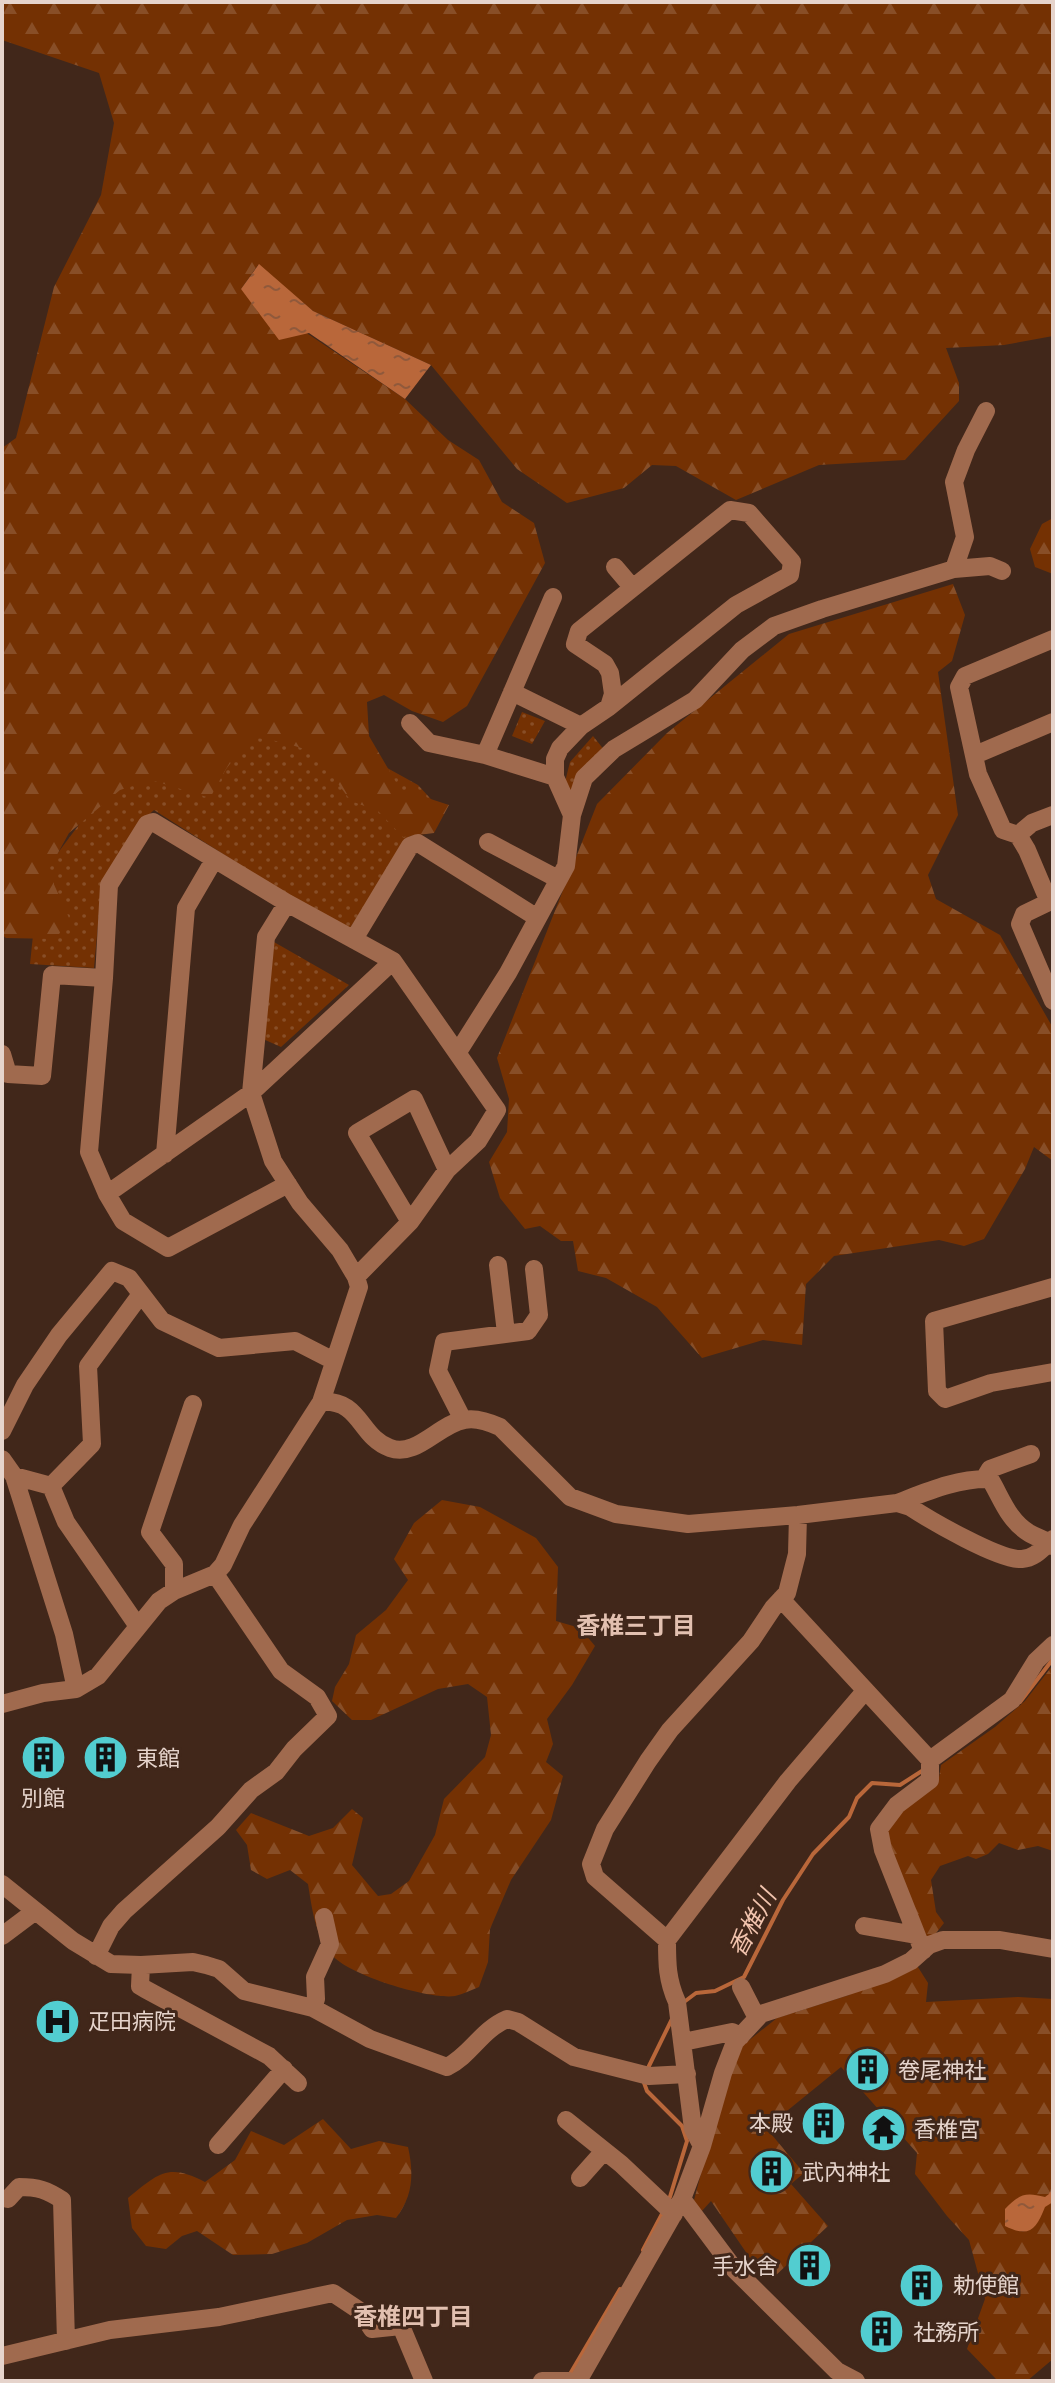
<svg xmlns="http://www.w3.org/2000/svg" width="1055" height="2383" font-family="Poppins,'Noto Sans JP',sans-serif">
<defs>
<pattern id="grass-dots" width="8" height="8" patternUnits="userSpaceOnUse" patternTransform="scale(2)"><rect width="8" height="8" fill="#743103"/><path d="M2 2h.1M6 6h.1" fill="none" stroke="#884e27" stroke-width="1.8" stroke-linecap="round"/></pattern>
<pattern id="forest-firs" width="22" height="20" patternUnits="userSpaceOnUse" patternTransform="scale(2)"><rect width="22" height="20" fill="#743103"/><path d="M5 1l3.5 6h-7zM16 11l3.5 6h-7z" fill="#884e27"/></pattern>
<pattern id="water-ripples" width="26" height="14" patternUnits="userSpaceOnUse" patternTransform="scale(2)"><rect width="26" height="14" fill="#b9673a"/><path d="M2 4q2-2 4 0t4 0M15 11q2-2 4 0t4 0" fill="none" stroke="#90593b"/></pattern>
</defs>
<rect width="100%" height="100%" fill="#41271a"/>
<path fill="url(#grass-dots)" d="M277 707 418 785 440 809 415 828 350 928 275 887 154 810 143 820 101 891 94 968 30 964 39 878 120 770Z
M522 712 545 721 532 744 512 736Z
M593 736 605 751 572 793 565 782 570 762Z
M274 942 349 985 281 1047 263 1039Z"/>
<path fill="url(#forest-firs)" d="M2 2H1053V336L1004 345 946 348 959 383V401L905 460 819 465 736 500 676 466 652 465 624 488 567 503 517 469 431 365 313 311 258 265 241 289 405 399 448 440 479 460 502 502 534 523 545 563 467 706 443 722 412 711 384 695 367 702 369 736 400 789 449 805 434 833 403 837 378 811 351 801 314 752 282 742 251 737 226 769 210 798 151 780 120 790 69 833 48 871 69 918 56 939 6 938 2 935V448L16 438 54 287 101 195 114 123 99 73 2 40Z
M1053 518V574L1035 567 1030 549 1042 524Z
M953 584 965 615 952 661 938 672 958 815 928 875 936 899 1000 935 1053 1028V1161L1034 1147 1025 1169 984 1239 964 1246 939 1240 834 1256 806 1284 802 1345 763 1340 702 1358 657 1307 606 1278 578 1271 573 1241H561L540 1226 525 1229 500 1198 489 1162 507 1132 509 1099 497 1058 597 804 667 733 789 634Z
M442 1500 480 1507 536 1538 558 1567 556 1621 580 1628 595 1646 572 1685 547 1719 553 1744 546 1762 563 1776 551 1820 511 1880 490 1929 488 1962 479 1987C471 1990 463 1994 455 1996 430 2000 348 1975 332 1955 315 1936 312 1908 308 1884L290 1870 267 1879 251 1870 247 1845 236 1830 251 1813 309 1836 333 1828 352 1809 363 1818 352 1865 378 1896 391 1894 409 1881 435 1835 444 1799 485 1757 491 1735 487 1697 468 1684 438 1689 371 1720H352L332 1701 335 1687 349 1664 356 1635 386 1610 408 1580 394 1559 414 1523Z
M1053 1665V1851L1038 1846 1018 1850 999 1843 988 1854 976 1859 968 1856 940 1866 931 1880 936 1912 944 1923 933 1937 925 1938 885 1833 899 1808 938 1784 941 1765 995 1727 1025 1701Z
M916 1964 928 1983 926 2002 1018 1997 1053 1999V2359L1027 2381 996 2379 967 2349 985 2299 969 2240 947 2216 915 2174 917 2153 841 2067 766 2128 804 2173 791 2184 828 2226 773 2278 752 2261 711 2201 701 2212 693 2204 727 2074 738 2049 777 2018 849 1995 873 1980Z
M323 2119 351 2149 379 2141 408 2147C414 2174 413 2196 396 2218L377 2215 347 2220 307 2243 272 2254 233 2255 197 2231 182 2236 166 2249 146 2246 132 2228 128 2198C159 2173 168 2163 205 2182L235 2160 251 2131 284 2145Z"/>
<path fill="url(#water-ripples)" d="M259 264 313 311 431 365 405 399 309 333 279 340 241 289Z
M1053 2184V2202L1045 2207C1036 2230 1029 2238 1005 2226V2209C1020 2194 1025 2192 1045 2197L1049 2194Z"/>
<g fill="none" stroke-linecap="round" stroke-linejoin="round">
<path stroke="#b9673a" stroke-width="4" d="M1020 1702 1053 1659
M684 2002 696 1993 715 1991 744 1977 783 1900 813 1854 849 1817 857 1798 872 1783 900 1785 925 1769
M648 2068 672 2019
M643 2080 647 2091 682 2126 687 2141 669 2200
M643 2250 663 2212
M570 2374 620 2289"/>
<path stroke="#a06a4e" stroke-width="18" d="M615 567 632 587
M954 569 990 566 1002 571
M512 692 581 726
M410 723 429 743 485 755 555 777
M485 755 553 597
M975 755 1053 722
M572 815 555 777V759L560 748 581 726 609 707 613 694 610 673 605 664 575 644 579 631 730 510 749 513 792 562 790 575 736 605 609 707
M1018 835 1032 823 1053 815
M488 842 558 879
M1053 900 1024 914 1020 924 1053 1001
M1049 902 1027 850 1018 835 1003 830 978 774 959 687 965 676 1053 639
M354 939 410 846 418 843 536 917
M104 978 89 1152 107 1194 123 1221 168 1248 288 1184
M458 1052 508 973 566 866 572 815 584 778 614 749 695 700 742 650 774 626 822 609 954 569 965 537 954 482 966 450 986 411
M2 1054 8 1074 42 1076 52 975 104 978 109 885 147 824 153 822 287 903 393 961 497 1110 478 1141 447 1170 410 1222 356 1277
M165 1154 186 908 214 860
M107 1194 251 1093 393 961
M410 1222 357 1133 414 1099 447 1170
M498 1265 506 1333
M1053 1287 934 1321 937 1391 945 1399 991 1383 1053 1372
M321 1402C361 1399 359 1437 390 1448 416 1458 439 1424 464 1420 476 1417 489 1422 500 1427L570 1497 616 1514 688 1524 798 1515 897 1503 910 1507C930 1520 1000 1561 1022 1559 1036 1558 1043 1547 1053 1539
M463 1420 438 1371 444 1342 528 1331 539 1315 534 1269
M2 1431 25 1385 59 1335 112 1271 129 1278 162 1321 219 1348 295 1341 334 1361
M2 1459 14 1476 51 1486 92 1444 88 1366 141 1294
M14 1476 64 1634 76 1689
M984 1479 990 1469 1031 1454
M51 1486 66 1522 137 1625
M897 1503C926 1492 958 1478 990 1479 1002 1499 1008 1520 1029 1533 1037 1538 1046 1539 1053 1546
M174 1591V1564L150 1532 193 1404
M781 1599 930 1760V1780L897 1805 879 1829 883 1850 923 1951
M2 1704 43 1693 76 1689 98 1676 159 1601 174 1591 215 1574 223 1565 242 1525 321 1402 359 1287 356 1277 340 1250 300 1203 273 1161 251 1093 266 937 287 903
M930 1760 1012 1700 1036 1661 1053 1645
M2 1884 73 1941 111 1964 141 1965 193 1962 206 1965 219 1969 244 1991 313 2008 370 2039 447 2067C471 2055 481 2030 507 2019L518 2022 574 2057 649 2076 687 2074
M864 1926 916 1935
M2 1936 34 1912
M667 1940 788 1781 865 1691
M96 1956 111 1926 124 1911 218 1827 251 1790 276 1772 294 1749 328 1716 317 1697 281 1671 215 1574
M141 1965 140 1986 145 1989 269 2056 298 2083
M741 1987 757 2018
M313 2008 316 1999 315 1977 330 1944 324 1917
M683 2042 732 2032 741 2036
M566 2120 621 2164 674 2214
M218 2145 284 2069
M702 2146 693 2129 677 2002C667 1980 667 1963 667 1940L595 1877 591 1864 605 1829 648 1761 670 1730 751 1641 773 1608 787 1593 797 1554 798 1515
M580 2178 604 2151
M8 2199 19 2187C38 2187 47 2190 62 2200L66 2341
M682 2199 735 2270 837 2371 856 2381
M2 2356 110 2330 219 2317 333 2293 360 2311 372 2329 401 2326 424 2381
M542 2381H569
M578 2381 682 2199 702 2146 723 2073 735 2042 761 2014 885 1974 911 1961 929 1945 943 1940H1000L1053 1949"/>
</g>
<defs>
<symbol id="building-disc" viewBox="-11 -11 22 22"><circle r="9.5" fill="#52cdd0" stroke="#41271a"/><path d="M-4-6H4V6H1V3H-1V6H-4ZM-2.5-4.3h1.7v1.8h-1.7ZM.8-4.3h1.7v1.8H.8ZM-2.5-1h1.7V.8h-1.7ZM.8-1h1.7V.8H.8Z" fill="#111"/></symbol>
<symbol id="hospital-disc" viewBox="-11 -11 22 22"><circle r="9.5" fill="#52cdd0" stroke="#41271a"/><path d="M-5-5h3v3.5h4V-5h3V5h-3V1.5h-4V5h-3Z" fill="#111"/></symbol>
<symbol id="temple-disc" viewBox="-11 -11 22 22"><circle r="9.5" fill="#52cdd0" stroke="#41271a"/><path d="M0-6L5-2H3V0L6.5 2.5H4V6H1.5V3h-3V6H-4V2.5H-6.5L-3 0V-2H-5Z" fill="#111"/></symbol>
</defs>
<g fill-rule="evenodd">
<use href="#building-disc" x="18" y="1732" width="51" height="51"/>
<use href="#building-disc" x="80" y="1732" width="51" height="51"/>
<use href="#hospital-disc" x="32" y="1996" width="51" height="51"/>
<use href="#building-disc" x="842" y="2044" width="51" height="51"/>
<use href="#building-disc" x="798" y="2098" width="51" height="51"/>
<use href="#temple-disc" x="858" y="2104" width="51" height="51"/>
<use href="#building-disc" x="746" y="2146" width="51" height="51"/>
<use href="#building-disc" x="784" y="2240" width="51" height="51"/>
<use href="#building-disc" x="896" y="2260" width="51" height="51"/>
<use href="#building-disc" x="856" y="2306" width="51" height="51"/>
</g>
<g text-anchor="middle" dominant-baseline="central" stroke-width="6" stroke-linejoin="round" paint-order="stroke">
<g font-size="22" fill="#e6d4cc" stroke="#41271a" text-anchor="start">
<text x="136" y="1758">東館</text>
<text x="43" y="1798" text-anchor="middle">別館</text>
<text x="88" y="2021">疋田病院</text>
<text x="898" y="2070">卷尾神社</text>
<text x="793" y="2123" text-anchor="end">本殿</text>
<text x="914" y="2129">香椎宮</text>
<text x="802" y="2172">武內神社</text>
<text x="778" y="2266" text-anchor="end">手水舍</text>
<text x="953" y="2285">勅使館</text>
<text x="913" y="2332">社務所</text>
</g>
<g font-size="24" font-weight="bold" fill="#e2c0b0" stroke="#41271a">
<text x="636" y="1625">香椎三丁目</text>
<text x="413" y="2316">香椎四丁目</text>
</g>
<g font-size="24" font-style="italic" fill="#f2c4ae" stroke="#41271a">
<text transform="translate(752 1923) rotate(-62)">香椎川</text>
</g>
</g>
<rect width="1055" height="2383" fill="none" stroke="#e6d4cc" stroke-width="8"/>
</svg>
